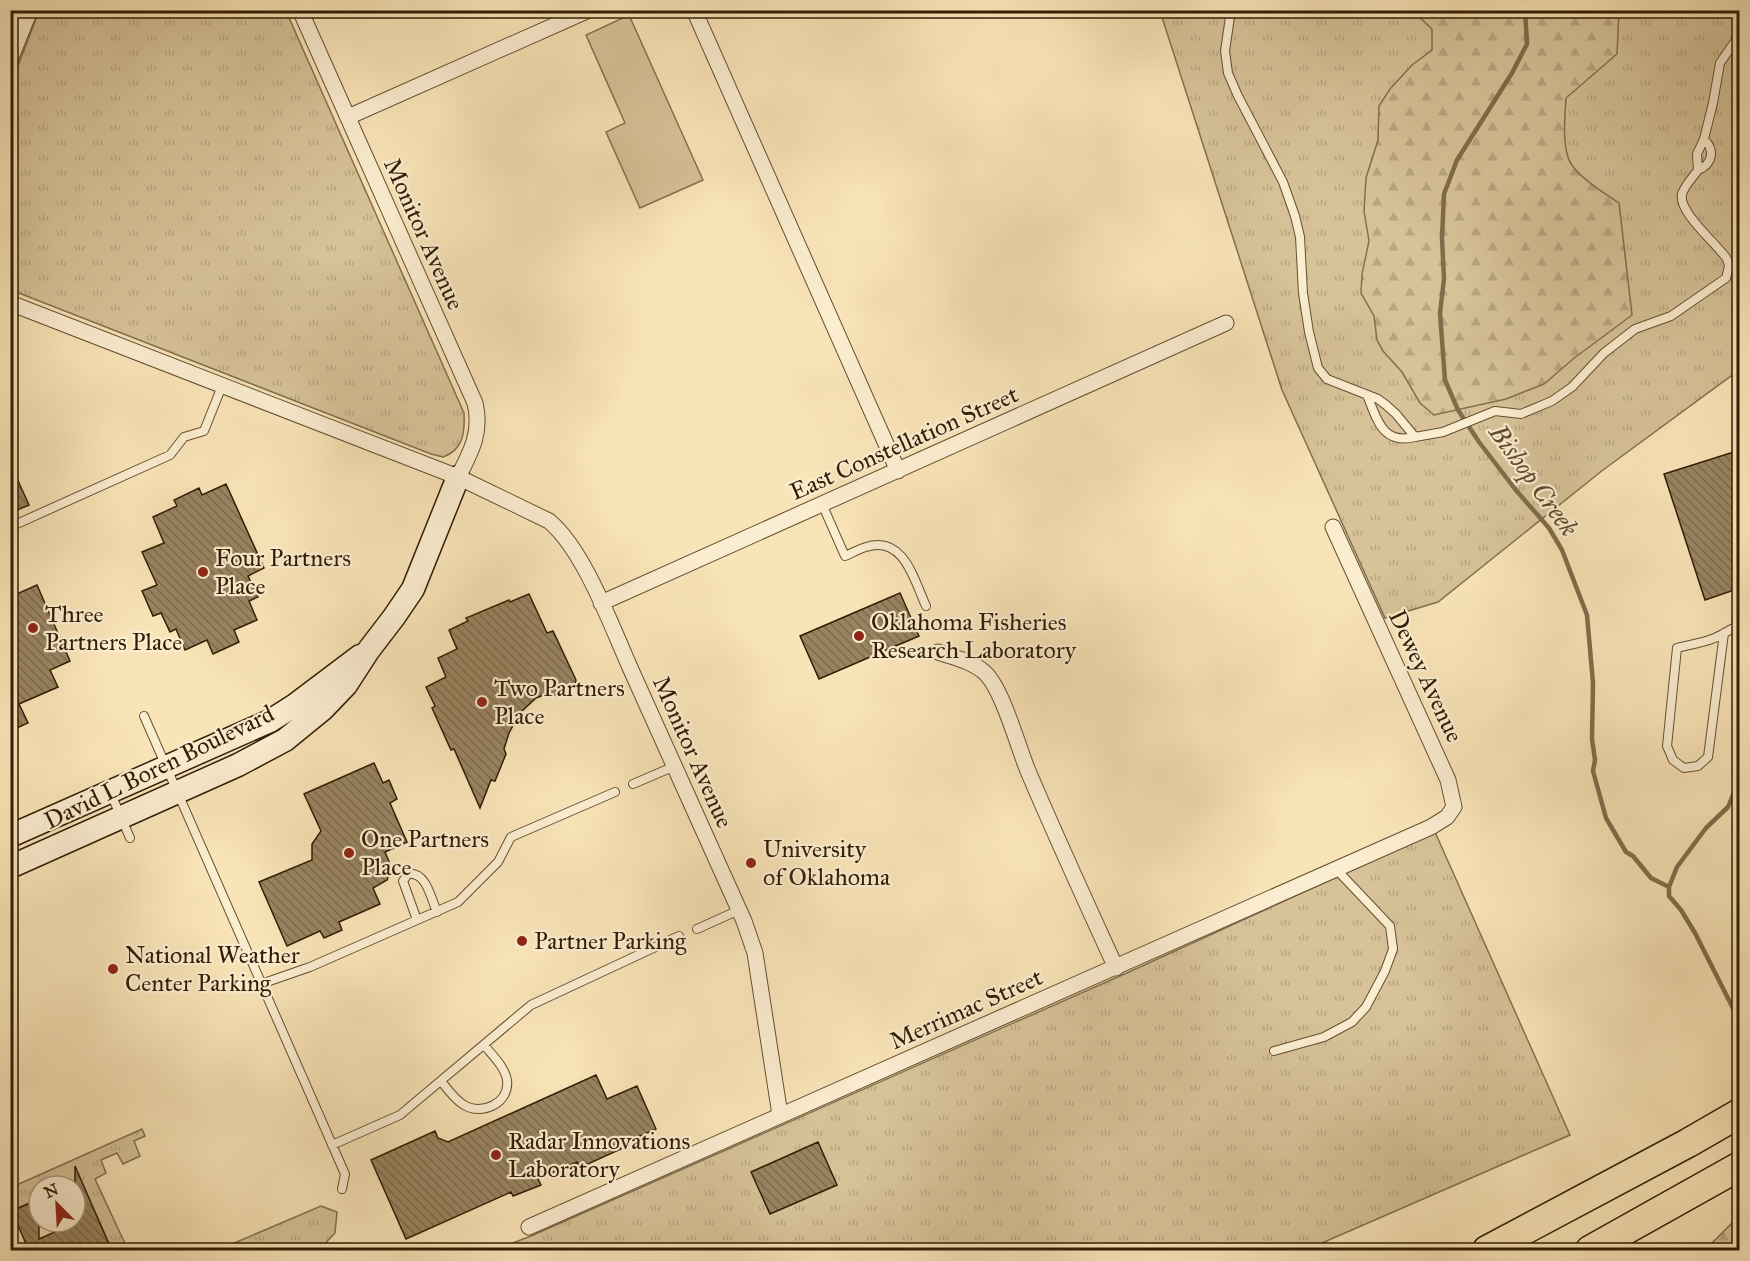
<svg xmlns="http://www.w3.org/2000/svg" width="1750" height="1261" font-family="'IM FELL Great Primer',serif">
<defs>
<pattern id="grass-tufts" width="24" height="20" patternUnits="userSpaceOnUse" patternTransform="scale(1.5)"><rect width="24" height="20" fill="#d7c299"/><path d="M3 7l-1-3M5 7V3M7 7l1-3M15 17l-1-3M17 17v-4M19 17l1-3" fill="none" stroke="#b9a682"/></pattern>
<pattern id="forest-firs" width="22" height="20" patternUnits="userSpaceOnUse" patternTransform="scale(1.5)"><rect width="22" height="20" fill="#d7c299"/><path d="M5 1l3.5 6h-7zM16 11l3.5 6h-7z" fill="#b9a682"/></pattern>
<pattern id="building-back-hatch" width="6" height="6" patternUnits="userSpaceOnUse" patternTransform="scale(1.5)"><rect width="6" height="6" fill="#998461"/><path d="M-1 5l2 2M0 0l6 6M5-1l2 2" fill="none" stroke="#7d6b4e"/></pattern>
</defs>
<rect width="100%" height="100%" fill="#f9e4b7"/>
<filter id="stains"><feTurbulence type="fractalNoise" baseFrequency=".00333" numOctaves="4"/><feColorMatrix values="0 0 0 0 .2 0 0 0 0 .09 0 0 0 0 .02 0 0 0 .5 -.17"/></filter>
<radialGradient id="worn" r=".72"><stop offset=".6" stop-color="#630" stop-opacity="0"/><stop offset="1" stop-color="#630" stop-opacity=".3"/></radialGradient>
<path fill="url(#grass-tufts)" stroke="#84704e" stroke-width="1.5" d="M39 11H286L464 413C465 433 463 450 443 457L431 454 11 290V84Z
M1160 11H1739V370L1603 470 1438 602 1385 618 1282 390Z
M1435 832 1570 1135 1306 1250H494L531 1236 1129 972Z
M142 1129 145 1136 134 1141 140 1156 123 1164 117 1153 101 1160 106 1173 95 1179 128 1250H112L81 1181 69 1186H39V1199L11 1211 10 1188Z
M321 1206 337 1212 335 1233 319 1250H218Z"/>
<path fill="url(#forest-firs)" stroke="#84704e" stroke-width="1.5" d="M1413 11H1619L1617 54 1566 98C1565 116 1562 142 1569 160 1575 175 1605 194 1619 203L1632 315 1573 359 1544 384 1506 399 1434 415 1420 403 1402 372 1383 351 1377 340 1374 316 1361 293 1362 274 1369 241 1364 211 1366 178 1378 140 1379 106 1390 89 1412 65 1432 50V29Z
M1739 1216V1250H1705Z"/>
<path fill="#d7c299" stroke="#84704e" stroke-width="1.5" d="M629 15 703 180 640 208 606 132 625 123 586 35Z"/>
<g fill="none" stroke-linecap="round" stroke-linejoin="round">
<path stroke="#816c4b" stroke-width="4.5" d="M1525 10 1527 44 1512 73 1457 160 1444 194 1442 238 1444 279 1440 313 1445 380 1458 410 1479 442 1515 489 1549 528 1562 550 1587 615 1593 683 1592 739 1595 760 1593 771 1606 818 1626 852 1633 856 1651 878 1669 887
M1740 778 1728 807 1706 828 1677 867 1669 887V896L1681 910 1695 933 1740 1022"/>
</g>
<path fill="url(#building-back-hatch)" stroke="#321d04" stroke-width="1.5" d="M1740 450V588L1705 600 1664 474Z
M10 463 29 505 10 513Z
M226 484 264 568 248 576 258 597 249 601 257 620 234 630 239 642 213 654 207 640 185 650 176 629 170 632 161 613 153 616 142 591 157 585 142 552 164 543 153 517 177 506 174 500 199 488 202 495Z
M37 585 70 661 50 670 58 687 19 704 28 723 10 731V597Z
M900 593 919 636 819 679 800 636Z
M529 594 547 633 553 631 576 680 575 684 552 697 546 694 536 698 520 713 509 733 504 749 506 754 495 781 491 780 480 808 454 749 451 750 432 708 435 706 426 687 446 677 438 658 457 649 449 630 468 621 466 618 509 600 510 602Z
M374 763 383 783 389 780 397 799 390 803 407 842 385 852 392 869 387 880 373 888 380 904 339 922 342 930 324 938 320 931 287 946 259 882 312 860V844L321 831 304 794Z
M596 1075 607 1099 637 1086 656 1129 619 1145 621 1149 579 1168 577 1162 538 1179 541 1185 513 1196 511 1192 406 1239 371 1160 435 1131 438 1138 448 1142Z
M818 1142 837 1185 770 1214 751 1172Z
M75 1166 112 1251H12L26 1244 12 1211 39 1199V1239L79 1221 75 1211Z"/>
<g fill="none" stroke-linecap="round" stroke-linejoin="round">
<defs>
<path id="lane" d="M1231 10 1225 51 1228 73 1238 96 1283 182 1295 216 1300 237 1303 293 1309 332 1318 368 1327 379 1378 399 1386 405 1396 414 1415 437 1443 432 1495 411 1521 414 1552 401 1572 387 1604 353 1635 329 1671 316 1726 278 1729 266 1727 259C1716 243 1678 212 1682 194 1685 185 1693 177 1698 170L1697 154 1704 139 1713 103 1720 63 1740 34
M1698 170C1713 164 1715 150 1704 139
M1367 395C1377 419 1382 445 1415 437
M822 504 845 556C852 553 859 549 866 547 904 535 914 580 926 606
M10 527 170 455 184 437 204 431 222 386
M1724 633 1708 757 1698 766 1684 768 1673 760 1667 746 1677 648C1689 645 1701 643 1712 639 1721 636 1730 629 1740 625
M144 716 345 1174 342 1189
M633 784 675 766
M111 794 130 838
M417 920 403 881 408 874C426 871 431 898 437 912
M697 929 739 910
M261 984 310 967 458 902 498 862 511 837 615 792
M1274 1051 1324 1037 1352 1022 1366 1007 1385 971 1393 949 1390 926 1336 869
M441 1081C448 1090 455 1100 464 1105 482 1116 510 1103 507 1080 505 1067 492 1055 484 1045
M332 1145 400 1115 531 1005 679 936"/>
<path id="street" d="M300 10 475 403C482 432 471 452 458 477L549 521C585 551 612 628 632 672 669 755 707 838 744 921L755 953 780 1115
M694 10 898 471
M10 60 30 10
M348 117 589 10
M10 303 458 477
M601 603 1226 323
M938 652C952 657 972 661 984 672 1002 687 1018 747 1028 771 1056 837 1086 902 1116 968
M529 1227 1431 827 1447 817 1454 807 1448 780 1333 527"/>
<path id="secondary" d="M10 836 270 721 295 705 360 656
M10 867 238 765 285 740 323 709 346 685 368 651 394 617 413 589 458 477"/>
<path id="highway" d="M1487 1250 1688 1143 1740 1113
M1590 1250 1740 1166"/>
</defs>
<use href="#lane" stroke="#644f31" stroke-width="10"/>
<use href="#street" stroke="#644f31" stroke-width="17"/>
<use href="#secondary" stroke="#321d04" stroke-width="25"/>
<use href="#highway" stroke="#321d04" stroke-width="31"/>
<use href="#lane" stroke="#fbedd0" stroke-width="8"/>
<use href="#street" stroke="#fbedd0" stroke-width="15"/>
<use href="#secondary" stroke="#fbedd0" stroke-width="22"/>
<use href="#highway" stroke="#f9e4b7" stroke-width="28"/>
</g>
<g fill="#8f2418" stroke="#fbedd0" stroke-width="2">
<circle cx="203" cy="572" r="6"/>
<circle cx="33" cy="628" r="6"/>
<circle cx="859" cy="636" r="6"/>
<circle cx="482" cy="702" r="6"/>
<circle cx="349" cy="853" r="6"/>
<circle cx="751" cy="863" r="6"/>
<circle cx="522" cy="941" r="6"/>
<circle cx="113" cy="969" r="6"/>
<circle cx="496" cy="1155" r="6"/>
</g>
<g text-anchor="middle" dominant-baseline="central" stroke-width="4.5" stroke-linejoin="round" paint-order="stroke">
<g font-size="24" fill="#321d04" stroke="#fbedd0">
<text transform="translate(424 234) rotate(66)">Monitor Avenue</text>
<text transform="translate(904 443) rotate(-24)">East Constellation Street</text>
<text transform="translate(1426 676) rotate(65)">Dewey Avenue</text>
<text transform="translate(693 752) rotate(66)">Monitor Avenue</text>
<text transform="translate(159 767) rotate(-26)">David L Boren Boulevard</text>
<text transform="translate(966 1009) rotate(-24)">Merrimac Street</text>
</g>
<g font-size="24" fill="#321d04" stroke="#fbedd0" text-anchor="start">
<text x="215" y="558">Four Partners<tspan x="215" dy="28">Place</tspan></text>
<text x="45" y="614">Three<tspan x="45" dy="28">Partners Place</tspan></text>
<text x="871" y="622">Oklahoma Fisheries<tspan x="871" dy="28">Research Laboratory</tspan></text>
<text x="494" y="688">Two Partners<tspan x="494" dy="28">Place</tspan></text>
<text x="361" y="839">One Partners<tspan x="361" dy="28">Place</tspan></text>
<text x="763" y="849">University<tspan x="763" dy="28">of Oklahoma</tspan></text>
<text x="534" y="941">Partner Parking</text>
<text x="125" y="955">National Weather<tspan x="125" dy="28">Center Parking</tspan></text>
<text x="508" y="1141">Radar Innovations<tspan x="508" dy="28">Laboratory</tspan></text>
</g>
<g font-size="26" font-style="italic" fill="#604b2d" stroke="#fbedd0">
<text transform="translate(1534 480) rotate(54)">Bishop Creek</text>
</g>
</g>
<rect width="1750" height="1261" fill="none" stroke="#f9e4b7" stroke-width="36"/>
<rect x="12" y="12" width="1726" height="1237" fill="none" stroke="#321d04" stroke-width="3"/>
<rect x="18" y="18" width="1714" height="1225" fill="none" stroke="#321d04" stroke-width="1.5"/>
<g transform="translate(57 1204) rotate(336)"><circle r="28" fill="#fbedd0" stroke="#ab9a7e" stroke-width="1.5"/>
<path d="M0-4.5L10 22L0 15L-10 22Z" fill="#8f2418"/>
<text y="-9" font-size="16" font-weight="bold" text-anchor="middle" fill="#321d04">N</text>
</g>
<rect width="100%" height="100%" filter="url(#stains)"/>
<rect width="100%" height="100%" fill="url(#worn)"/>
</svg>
